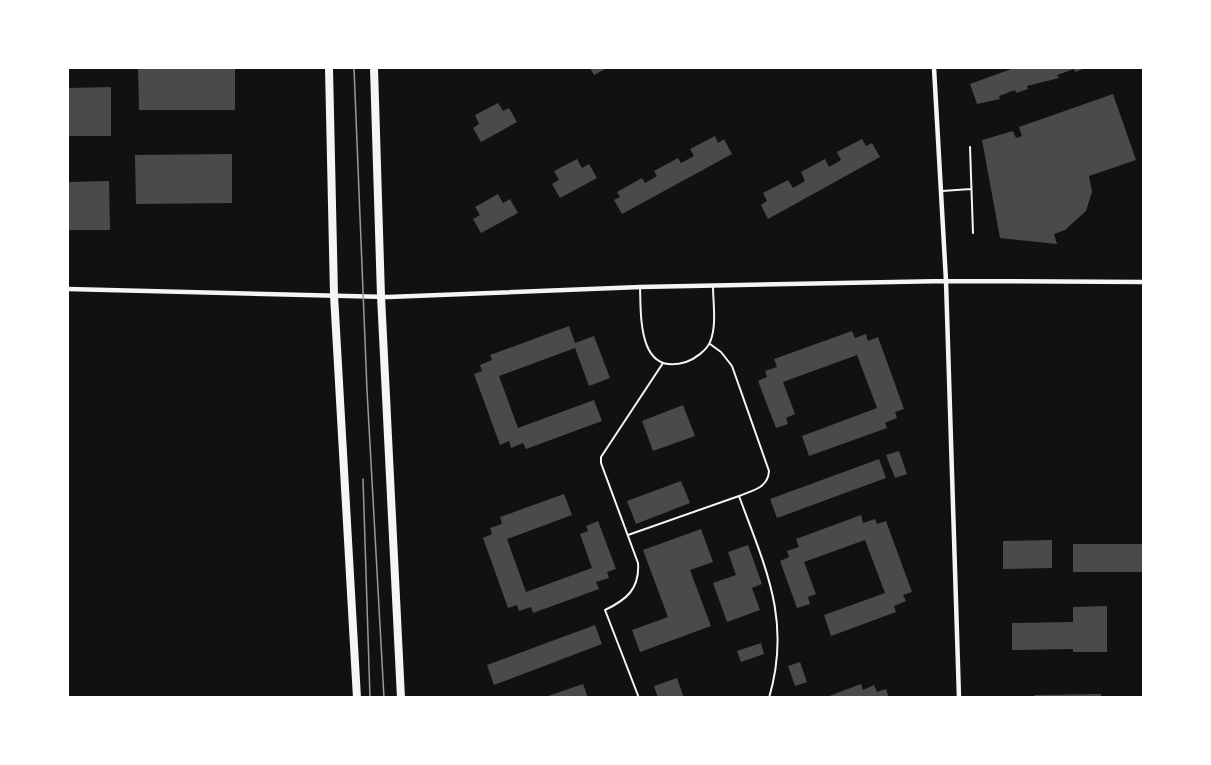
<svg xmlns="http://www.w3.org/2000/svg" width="1211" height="765" font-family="'Source Sans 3',sans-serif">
<rect width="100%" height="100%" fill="#111"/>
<path fill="#4a4a4a" d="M138 68H235V110H139Z
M590 68H607L594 75Z
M1014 68H1086L1075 72 1074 69 1057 75 1059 78 1027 86 1028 89 1016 93 1015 90 999 96 1000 99 977 104 970 84Z
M111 87V136H68V88Z
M1113 94 1136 160 1089 176 1092 192 1086 211 1065 230 1054 234 1057 244 1000 238 982 140 1013 131 1016 138 1022 136 1019 127Z
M498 103 503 111 509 108 517 122 481 142 473 128 479 124 475 115Z
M715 136 718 143 724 139 732 154 622 214 614 200 620 197 617 192 642 178 645 183 657 176 654 171 678 158 681 163 694 156 690 149Z
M862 139 866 146 872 143 880 157 768 219 761 205 767 201 763 193 788 180 793 188 805 181 801 172 825 159 829 167 841 160 837 152Z
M232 154V203L136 204 135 155Z
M577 159 582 168 589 164 597 178 560 198 552 184 559 180 554 171Z
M109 181 110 230H68V182Z
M498 194 503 203 510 199 518 213 481 233 473 219 480 215 475 207Z
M569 326 575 343 594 336 610 378 589 386 575 348 499 376 518 428 594 400 602 421 526 449 523 443 511 448 509 441 500 445 474 374 482 371 480 365 492 360 490 355Z
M852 331 855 338 866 334 868 341 878 337 904 409 895 412 897 418 885 423 887 428 809 456 802 436 877 408 857 355 783 382 795 414 786 418 788 424 776 428 758 381 767 377 765 371 777 367 774 359Z
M683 405 695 436 653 451 642 421Z
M899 451 907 474 895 478 886 455Z
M879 459 886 478 777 518 770 499Z
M681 481 690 503 636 524 627 501Z
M564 494 572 515 507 539 526 592 592 568 580 534 588 531 586 526 598 521 616 569 607 572 609 578 596 582 599 589 533 613 531 607 519 611 517 605 508 608 483 538 492 534 490 528 502 524 500 517Z
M861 515 863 523 875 519 877 524 886 521 912 592 903 595 906 601 894 606 896 612 831 636 824 615 885 593 865 540 804 562 816 594 808 597 810 604 797 608 780 561 789 557 787 551 799 547 796 539Z
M701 529 713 562 690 570 711 626 640 652 632 630 668 617 643 550Z
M1052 540V568L1003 569V541Z
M1073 544H1144V572H1073Z
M748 545 762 584 752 588 760 610 727 622 713 583 736 575 728 552Z
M1107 606V652H1073V649L1012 650V623L1073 622V607Z
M595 625 602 644 494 685 487 665Z
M761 643 764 654 741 662 737 651Z
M800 662 807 682 795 686 788 666Z
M677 678 684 698H658L654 686Z
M583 684 588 698H545V697Z
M861 684 863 690 874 685 877 692 886 689 889 698H824Z
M1101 694V698H1034V695Z"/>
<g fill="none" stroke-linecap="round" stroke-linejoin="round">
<path stroke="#f5f5f5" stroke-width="2" d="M970 147 973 233
M942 191 971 189
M640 287C641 317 638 377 686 362 695 359 707 350 710 342 717 326 713 303 713 286
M710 344 721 352 732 366 769 471C768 488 753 490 739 496 765 567 792 620 769 698
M628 535 739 496
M639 698 605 610C626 600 640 589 638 563L601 463V457L663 363"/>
<path stroke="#f5f5f5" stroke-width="4.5" d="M934 68 946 281 959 698
M68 289 388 297 640 287 946 281 1144 282"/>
<path stroke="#f5f5f5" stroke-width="8" d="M329 68 334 295 357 698
M374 68 381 296 401 698"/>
<path stroke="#9a9a9a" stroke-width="1.5" d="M354 68 367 390 384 698
M363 479 370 698"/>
</g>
<rect width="1211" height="765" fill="none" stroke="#ffffff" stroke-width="138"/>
</svg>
